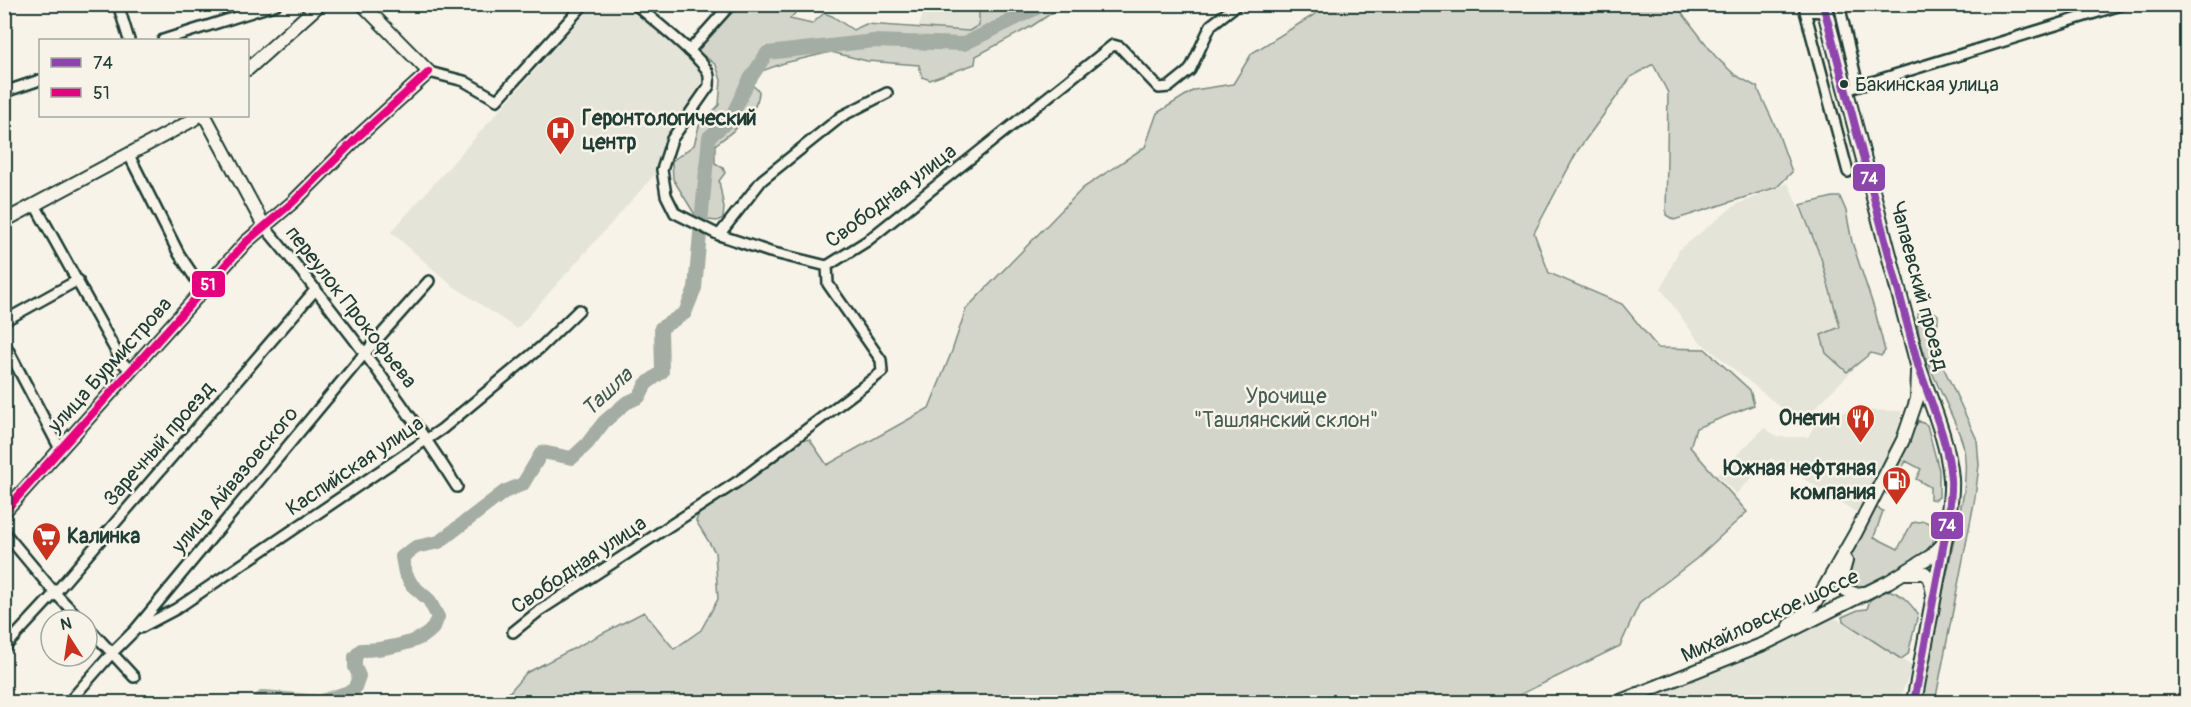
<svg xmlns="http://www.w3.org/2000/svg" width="2191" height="707" font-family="Pangolin,sans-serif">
<rect width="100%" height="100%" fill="#f7f3e8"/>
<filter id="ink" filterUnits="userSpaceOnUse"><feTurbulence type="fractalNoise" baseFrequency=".0167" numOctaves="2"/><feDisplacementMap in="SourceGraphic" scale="12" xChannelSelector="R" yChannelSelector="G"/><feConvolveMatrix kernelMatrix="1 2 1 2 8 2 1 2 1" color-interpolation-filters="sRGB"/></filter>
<g filter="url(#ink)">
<path fill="#e5e4d9" d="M593 5H629L703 72 706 81 668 137 657 172 517 329 449 283 391 232Z
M927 5H978L982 26 969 31 918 28Z
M1788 183 1821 258 1840 327 1859 364 1800 423 1697 339 1661 289 1679 250 1735 205Z
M1866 410 1902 411 1898 434 1859 514 1771 458 1736 494 1717 475 1764 428 1779 437H1808L1821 414Z
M1835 618 1913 666 1898 702H1633Z"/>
<path fill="#d3d5ca" stroke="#79897f" stroke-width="1.5" d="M1340 4H1636L1637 7 1676 5 1716 57 1735 75 1757 87 1777 130 1792 172 1777 187 1674 220 1666 215 1668 93 1653 64 1631 77 1578 150 1534 233 1549 273 1622 304 1658 348 1705 349 1750 390 1754 405 1696 428 1690 447 1747 512 1696 559 1640 602 1620 646 1505 702H501L526 673 644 612 674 649 701 630 718 599 715 552 696 521 699 513 744 485 802 439 810 440 827 465 929 408 952 351 966 309 1083 188 1145 147 1157 113 1194 90 1233 84 1252 53 1320 11Z
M735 5H802L790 19 812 24 824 13 832 16 853 30 866 24 969 31 979 25V11L975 5H1064L1032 26 976 56 975 64 930 80 922 77 919 65 867 61 831 52 784 63 759 72 751 84 759 91C759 113 731 133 715 145V163L723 168 725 173 719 181 724 208 723 218 717 221 699 219 694 213 673 179 672 161 694 145 699 126 719 105 721 80 716 65 695 49Z
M1833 197H1840L1846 211 1852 242 1875 311 1885 351 1881 356 1871 353 1847 372 1826 353 1821 335 1840 327 1821 258 1800 205Z
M1926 310H1932L1938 315C1939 330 1932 335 1935 349L1977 440 1979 465 1975 498 1935 702H1920L1964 492C1965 476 1967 461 1963 445 1954 410 1912 347 1918 314Z
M1919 421 1927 425 1939 470V497L1935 500 1930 499V487L1916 479 1921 469 1906 461 1900 472 1903 474 1900 481 1887 494 1884 491 1913 429Z
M1877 508 1883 511 1874 537 1898 549 1912 523 1924 521C1931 523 1934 527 1934 534 1934 543 1929 554 1922 559 1908 569 1870 587 1853 589L1846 581 1845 569 1873 511Z
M1886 590C1901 592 1909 602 1918 614L1908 654 1901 659 1843 621 1842 617 1858 610 1867 609 1870 600Z"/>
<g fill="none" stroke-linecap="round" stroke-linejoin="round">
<path stroke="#a4ada3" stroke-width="14" d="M258 702 264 697 319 702 354 690 359 676 355 667V657L361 650C379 650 419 644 431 630 435 627 436 621 438 617L429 600 412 585 405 573 402 557 416 547 439 542 504 492 523 484 542 452 572 458 587 444 604 422 626 403 639 397 646 384 662 372 661 328 685 313 695 288 709 137 730 120 748 82 767 53 874 41 964 44 1045 4"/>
<defs>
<path id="street" d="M118 4 129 40
M635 4C652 19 699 55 708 72 710 77 709 82 709 86L672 139 662 170 666 195 675 213 719 235 770 252 827 266
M1839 4 1858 86
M1825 12 1805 11 1848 172
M163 40 277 4
M689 51 731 4
M429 72 464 81 497 100 584 4
M1846 90 2124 4
M4 92 40 80
M129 155 179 254 203 290
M35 205 122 362 131 371
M264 226C333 309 399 395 457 487
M719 235 762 180 842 116 887 93
M4 321 78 280
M4 342 60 449
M4 532 55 593 81 620
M87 626 134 677
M140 628 176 609 442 429 541 347 579 310
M513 632 539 611 740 480 882 372 881 360 828 284 827 266 867 241 1113 45 1120 47 1159 88 1169 87 1190 70 1211 25 1238 4
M4 648 55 593 316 289
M69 702 112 653 135 630 365 353 429 281"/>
<path id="secondary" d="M248 69 320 4
M205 116 264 226
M4 221 191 121 198 116
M4 512 246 242 293 202 361 134 429 72 362 4
M1846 561 1841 579 1843 589 1855 594 1864 593
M1906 573H1925L1930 579 1933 594
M1789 626 1809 609 1819 597 1855 534 1903 440 1917 399 1918 371
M1618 702 1766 643 1888 582 1931 556 1943 544"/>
<path id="primary" d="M1823 4 1918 365C1930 401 1948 440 1951 479 1952 494 1949 511 1947 526L1914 702"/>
</defs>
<use href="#street" stroke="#1f3d34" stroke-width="14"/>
<use href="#secondary" stroke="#1f3d34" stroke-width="16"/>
<use href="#primary" stroke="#1f3d34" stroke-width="18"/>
<use href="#street" stroke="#f7f3e8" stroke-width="9"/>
<use href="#secondary" stroke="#f7f3e8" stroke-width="12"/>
<use href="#primary" stroke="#f7f3e8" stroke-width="14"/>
<defs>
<path id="bus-1" d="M1823 4 1918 365C1930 401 1948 440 1951 479 1952 494 1949 511 1947 526L1914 702"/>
<path id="bus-2" d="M4 512 246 242 293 202 361 134 429 72"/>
</defs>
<use href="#bus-1" stroke="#f7f3e8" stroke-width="12"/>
<use href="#bus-2" stroke="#f7f3e8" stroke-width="12"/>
<use href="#bus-1" stroke="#8e44ad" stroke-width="8"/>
<use href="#bus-2" stroke="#e5007d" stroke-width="8"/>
</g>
</g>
<defs>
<symbol id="hospital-pin" viewBox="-11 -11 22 30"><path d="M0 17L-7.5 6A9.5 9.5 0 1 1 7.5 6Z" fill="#c8321e" stroke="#f7f3e8"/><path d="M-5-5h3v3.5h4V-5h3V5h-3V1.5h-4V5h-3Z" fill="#fff"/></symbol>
<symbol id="restaurant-pin" viewBox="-11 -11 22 30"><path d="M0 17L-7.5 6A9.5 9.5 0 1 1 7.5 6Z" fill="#c8321e" stroke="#f7f3e8"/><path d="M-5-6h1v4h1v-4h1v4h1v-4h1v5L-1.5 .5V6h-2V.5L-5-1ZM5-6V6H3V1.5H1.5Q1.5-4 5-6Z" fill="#fff"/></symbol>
<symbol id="fuel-pin" viewBox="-11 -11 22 30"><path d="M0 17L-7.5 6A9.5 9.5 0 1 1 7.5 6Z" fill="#c8321e" stroke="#f7f3e8"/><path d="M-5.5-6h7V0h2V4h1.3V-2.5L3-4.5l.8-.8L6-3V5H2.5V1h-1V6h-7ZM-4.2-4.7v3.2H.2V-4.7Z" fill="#fff"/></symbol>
<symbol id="supermarket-pin" viewBox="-11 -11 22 30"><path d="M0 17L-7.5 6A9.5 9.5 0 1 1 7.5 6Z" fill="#c8321e" stroke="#f7f3e8"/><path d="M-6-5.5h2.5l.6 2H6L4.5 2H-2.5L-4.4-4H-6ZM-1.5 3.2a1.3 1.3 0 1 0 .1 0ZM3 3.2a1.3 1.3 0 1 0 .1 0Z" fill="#fff"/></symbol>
</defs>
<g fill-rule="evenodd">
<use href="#hospital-pin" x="544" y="114" width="33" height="45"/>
<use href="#restaurant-pin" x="1844" y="402" width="33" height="45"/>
<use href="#fuel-pin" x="1880" y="464" width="33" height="45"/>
<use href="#supermarket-pin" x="30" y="520" width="33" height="45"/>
</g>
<circle fill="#1f3d34" stroke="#f7f3e8" stroke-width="2" cx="1844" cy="84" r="5"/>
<g text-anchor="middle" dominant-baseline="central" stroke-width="5" stroke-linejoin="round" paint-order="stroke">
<g font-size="20" fill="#1f3d34" stroke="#f7f3e8" text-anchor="start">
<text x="1855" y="84">Бакинская улица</text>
</g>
<g font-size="21" font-weight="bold" fill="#1f3d34" stroke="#f7f3e8" text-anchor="start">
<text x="582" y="118">Геронтологический<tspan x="582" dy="24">центр</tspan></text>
<text x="1840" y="418" text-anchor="end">Онегин</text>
<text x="1876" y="468" text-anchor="end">Южная нефтяная<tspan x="1876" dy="24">компания</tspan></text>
<text x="67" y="536">Калинка</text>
</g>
<g font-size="21" fill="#1f3d34" stroke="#f7f3e8">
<text transform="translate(891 196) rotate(-37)">Свободная улица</text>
<text transform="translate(1919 286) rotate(75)">Чапаевский проезд</text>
<text transform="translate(351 307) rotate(52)">переулок Прокофьева</text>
<text transform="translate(110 365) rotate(-48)">улица Бурмистрова</text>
<text transform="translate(159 444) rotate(-49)">Заречный проезд</text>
<text transform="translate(355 466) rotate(-34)">Каспийская улица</text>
<text transform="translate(235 480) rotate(-50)">улица Айвазовского</text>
<text transform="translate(579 565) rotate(-34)">Свободная улица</text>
<text transform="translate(1770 616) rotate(-25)">Михайловское шоссе</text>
</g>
<g font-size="21" fill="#435b52" stroke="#f7f3e8">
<text x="1286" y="396">Урочище<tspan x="1286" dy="24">"Ташлянский склон"</tspan></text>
</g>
<g font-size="22" font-style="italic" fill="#405950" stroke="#f7f3e8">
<text transform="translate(607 392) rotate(-43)">Ташла</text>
</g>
</g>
<g stroke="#f7f3e8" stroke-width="2">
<rect x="1852" y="163" width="34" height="29" rx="6" fill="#8e44ad"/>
<rect x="191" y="270" width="35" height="28" rx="6" fill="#e5007d"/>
<rect x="1930" y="511" width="34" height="29" rx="6" fill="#8e44ad"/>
</g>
<g font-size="16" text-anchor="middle" font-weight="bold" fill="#fff">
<text x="1869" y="184">74</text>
<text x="208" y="290">51</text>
<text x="1947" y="531">74</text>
</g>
<rect width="2191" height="707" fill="none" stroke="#f7f3e8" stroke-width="24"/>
<rect x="12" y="12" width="2167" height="683" fill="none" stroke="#1f3d34" stroke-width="2" filter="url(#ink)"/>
<rect x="39" y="39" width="210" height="78" fill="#f7f3e8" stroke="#a1aaa0" stroke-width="1.5"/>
<rect x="51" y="58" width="30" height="9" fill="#8e44ad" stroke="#a1aaa0" stroke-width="1.5"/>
<text x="93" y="69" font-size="18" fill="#1f3d34">74</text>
<rect x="51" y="88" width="30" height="9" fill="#e5007d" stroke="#a1aaa0" stroke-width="1.5"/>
<text x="93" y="99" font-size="18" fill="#1f3d34">51</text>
<g transform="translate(69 638) rotate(348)"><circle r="28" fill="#f7f3e8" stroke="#a1aaa0" stroke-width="1.5"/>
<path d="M0-4.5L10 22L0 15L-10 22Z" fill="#c8321e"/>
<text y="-9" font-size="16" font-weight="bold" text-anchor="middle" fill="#1f3d34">N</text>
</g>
</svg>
